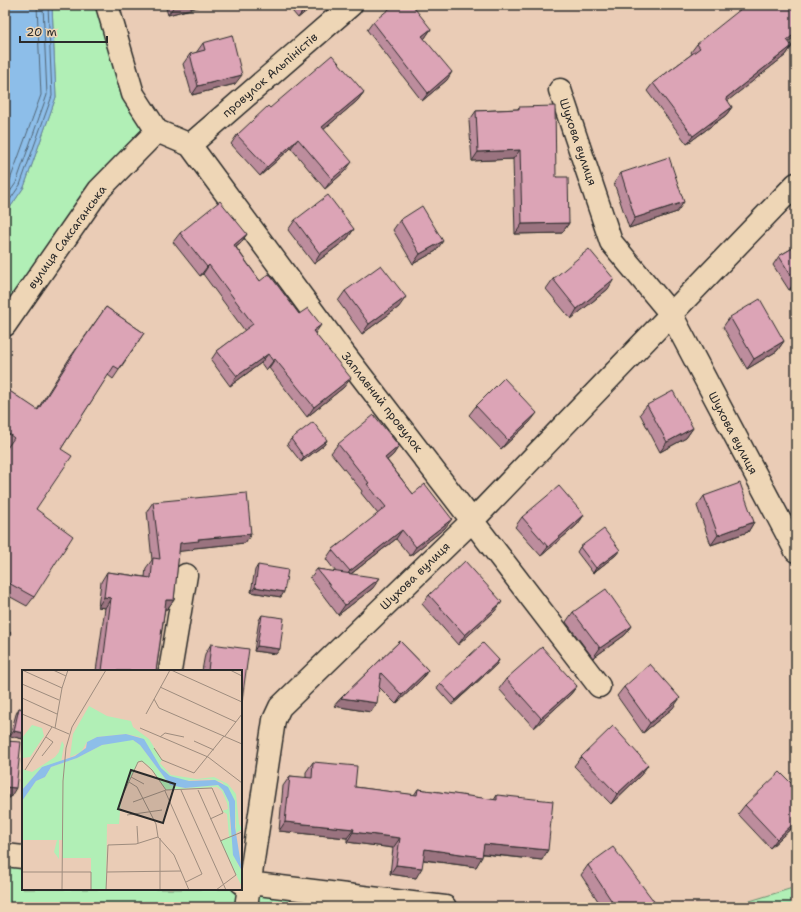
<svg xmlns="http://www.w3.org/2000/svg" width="801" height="912" font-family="'Shantell Sans',sans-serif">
<rect width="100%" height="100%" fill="#eaccb6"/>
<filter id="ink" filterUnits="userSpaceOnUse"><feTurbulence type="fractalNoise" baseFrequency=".025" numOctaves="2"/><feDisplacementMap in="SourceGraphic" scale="8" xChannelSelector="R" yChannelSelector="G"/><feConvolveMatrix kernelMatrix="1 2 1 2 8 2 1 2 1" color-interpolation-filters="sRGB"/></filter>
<g filter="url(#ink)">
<path fill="#b1efb6" stroke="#6e8d70" d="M52 5H107L157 131 5 325V215L24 187 56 97Z
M5 855 23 857V889H241L445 907H5Z
M796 887V907H730Z"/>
<path fill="#8dbee9" stroke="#66839d" d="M5 5H52L56 97 24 187 5 215Z"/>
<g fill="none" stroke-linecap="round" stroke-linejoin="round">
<path stroke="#526677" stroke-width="1" d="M5 188 10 180 41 95 37 5
M5 199 16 183 47 95 43 5
M5 207 20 185 52 96 48 5"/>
<defs>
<path id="minor" d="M560 90 611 242 671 314 796 551
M157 131 190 145 342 351 599 686
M190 145 351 5
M5 325 99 190 157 131 133 94 107 5
M170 671 186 575
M5 855 23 857
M241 882 445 907
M246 907 274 720 280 707 473 520 796 184"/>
</defs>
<use href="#minor" stroke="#2b2b2b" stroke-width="25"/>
<use href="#minor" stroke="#eed6b6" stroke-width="22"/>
</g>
<path fill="#bd8d9d" stroke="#2b2b2b" d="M165 5H205L168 15Z
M287 5H314L298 18Z
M373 22 431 29 424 39 447 80 422 101 367 30Z
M203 43 235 84 192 95 183 64 190 54 196 53Z
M789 43 792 46 786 55 727 101 732 107 726 115 687 144 647 91 653 83 692 54 691 52 697 44Z
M364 92 357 101 323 130 345 171 325 189 291 148 260 176 231 144 237 135 270 108Z
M519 107 556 177 569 223 562 233 515 234 513 159 472 161 469 121 476 111 518 109Z
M621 173 677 212 629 228 614 183Z
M295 220 354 229 347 239 314 264 288 230Z
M400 220 436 251 413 264 393 230Z
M180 233 247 234 240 244 236 247 260 281 299 314 315 333 344 387 307 417 269 368 266 370 261 363 230 386 211 360 217 351 245 331 203 274 200 276 173 242Z
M796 246V286L789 290 773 265 779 256Z
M553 279 608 289 571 319 546 289Z
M345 291 399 307 362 334 338 301Z
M106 307 144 333 113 379 108 375 61 449 36 509 34 597 27 606 5 594V451L7 447 5 446V388L37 410 69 359Z
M730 317 784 341 777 351 747 369 723 327Z
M647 405 693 428 686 438 660 452 640 414Z
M476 406 530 422 501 449 469 415Z
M291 439 327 440 324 445 301 462 287 444Z
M338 444 399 446 393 455 387 460 413 494 445 528 410 556 396 539 351 574 373 588 338 615 310 578 317 569 336 572 326 559 332 550 378 514 361 493 362 491 331 453Z
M704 496 754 522 748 532 711 545 697 506Z
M153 502 251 534 245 543 194 548 192 550 179 551 174 600 167 609H165L156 671H96L105 608 98 607 101 582 107 572 145 577 146 568 152 560 147 511Z
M584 515 577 525 541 556 515 527 522 517Z
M580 547 616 555 593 573 577 552Z
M258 565 281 597 251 592 255 570Z
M429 595 495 611 458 645 422 604Z
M573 612 632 626 625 635 593 658 566 622Z
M262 615 276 654 254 651 259 620Z
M400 641 428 670 422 679 396 704 379 687 371 712 334 706 341 698Z
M211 644 241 671H202L205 654Z
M499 660 496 665 452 705 437 688 440 683Z
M506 679 577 686 570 695 534 728 499 689Z
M624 687 673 708 643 733 617 696Z
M19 708 23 709V739L10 736 16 714Z
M581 757 641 775 611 804 574 766Z
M313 762 355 787 414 795 418 789 494 800 497 795 542 860 483 854 476 867 423 860 416 878 390 874 393 848 347 842V838L279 831 283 786 290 776 306 778V772Z
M745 805 796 824 770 848 738 814Z
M588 865 654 907H602L581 875Z"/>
<path fill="#9a737f" stroke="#2b2b2b" d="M177 5H205L168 15 174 6Z
M309 5H314L298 18 305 8Z
M431 29 425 38 417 45 422 36Z
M796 33V37L781 48 787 40Z
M792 46 786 55 720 107 726 98Z
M452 72 447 80 422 101 428 93Z
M242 75 235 84 192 95 198 86Z
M364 92 357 101 315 137 322 127Z
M732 107 726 115 687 144 693 136Z
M298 139 291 148 260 176 267 167Z
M520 150 513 159 472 161 478 152Z
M352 162 345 171 325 189 332 179Z
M684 202 677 212 629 228 635 218Z
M569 223 562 233 515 234 522 224Z
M354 229 347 239 314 264 320 254Z
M247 234 240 244 227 254 234 245Z
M443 241 436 251 413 264 420 254Z
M209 265 203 274 200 276 207 267Z
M614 279 608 289 571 319 577 309Z
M796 281V286L789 290 795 282Z
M406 297 399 307 362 334 369 324Z
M321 325 314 335 313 331Z
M784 341 777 351 747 369 754 359Z
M268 354 261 363 230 386 237 376Z
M275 359 269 368 266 370 273 361Z
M351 378 344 387 307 417 314 407Z
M537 413 530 422 501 449 508 440Z
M693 428 686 438 660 452 667 442Z
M327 440 324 445 301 462 304 457Z
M399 446 393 455 379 467 385 458Z
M584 515 577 525 541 556 548 547Z
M452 519 445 528 410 556 416 547Z
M754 522 748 532 711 545 718 535Z
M402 530 396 539 343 580 350 571Z
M251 534 245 543 194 548 192 550 174 552 180 543 198 539Z
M620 550 616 555 593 573 596 568Z
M380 578 373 588 338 615 345 605Z
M255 587 284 592 281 597 251 592Z
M104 597 111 598 105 608 98 607Z
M166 600H174L167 609H159Z
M502 602 495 611 458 645 465 635Z
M632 626 625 635 593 658 600 648Z
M257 646 280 649 276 654 254 651Z
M499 660 496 665 452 705 456 700Z
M428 670 422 679 396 704 402 695Z
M577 686 570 695 534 728 541 718Z
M341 698 377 703 371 712 334 706Z
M680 698 673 708 643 733 650 723Z
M14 731 23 733V739L10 736Z
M648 765 641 775 611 804 617 794Z
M5 787 16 788 10 798 5 797Z
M796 821V824L770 848 777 839Z
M285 822 354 829 347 838 279 831Z
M353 832 400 838 393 848 347 842Z
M484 844 548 850 542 860 477 853Z
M425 849 482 857 476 867 418 859Z
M396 865 422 868 416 878 390 874Z
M613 903 656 904 654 907H610Z"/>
<path fill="#dca4b6" stroke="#2b2b2b" d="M302 5H309L305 8Z
M394 5H412L431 29 422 36 452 72 428 93 373 22Z
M746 5H796V33L787 40 792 46 726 98 732 107 693 136 653 83 700 48 697 44Z
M232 35 242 75 198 86 190 54 205 50 203 43Z
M332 55 364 92 322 127 352 162 332 179 298 139 267 167 237 135 268 106 270 108Z
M555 106 556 177H568L569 223 522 224 520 150 478 152 476 111 519 109V107Z
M669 157 684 202 635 218 621 173Z
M328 195 354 229 320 254 295 220Z
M220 201 247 234 234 245 260 281 269 274 299 314 308 308 321 325 313 331 351 378 314 407 275 359 273 361 268 354 237 376 217 351 253 324 209 265 207 267 180 233Z
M422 206 443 241 420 254 400 220Z
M796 246V281L795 282 779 256Z
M589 249 614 279 577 309 553 279Z
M381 265 406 297 369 324 345 291Z
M760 299 784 341 754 359 730 317Z
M106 307 144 333 119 369 114 366 61 449 72 456 36 509 73 536 34 597 5 581V451L14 438 5 431V388L38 410 76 350Z
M504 378 537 413 508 440 476 406Z
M673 391 693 428 667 442 647 405Z
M374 415 399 446 385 458 413 494 425 484 452 519 416 547 402 530 350 571 332 550 386 507 367 484 369 483 338 444Z
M313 422 327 440 304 457 291 439Z
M740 483 754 522 718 535 704 496Z
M559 486 584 515 548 547 522 517Z
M247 493 251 534 198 539 199 541 180 543 174 600H166L156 671H102L111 598 104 597 107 572 151 578 153 558 160 559 153 502Z
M604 529 620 550 596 568 580 547Z
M465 561 502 602 465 635 429 595Z
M258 565 288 570 284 592 255 587Z
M317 569 380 578 345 605Z
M606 589 632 626 600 648 573 612Z
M262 615 284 618 280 649 257 646Z
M5 629 11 633 5 642Z
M400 641 428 670 402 695 381 673 377 703 341 698Z
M483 643 499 660 456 700 440 683Z
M211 644 249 649 242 700H241V671H208Z
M542 647 577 686 541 718 506 679Z
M650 664 680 698 650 723 624 687Z
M19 708 23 709V733L14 731Z
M613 726 648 765 617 794 581 757Z
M5 741 21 742 16 788 5 787Z
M313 762 357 766 355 787 417 795 418 789 497 800V795L553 801 548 850 484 844 482 857 425 849 422 868 396 865 400 838 353 832 354 829 285 822 290 776 312 778Z
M780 772 796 788V821L777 839 745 805Z
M613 847 656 904 613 903 588 865Z"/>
</g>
<g text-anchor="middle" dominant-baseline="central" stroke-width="3" stroke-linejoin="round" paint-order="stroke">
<g font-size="12" fill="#2b2b2b" stroke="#eed6b6">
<text transform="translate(270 75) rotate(-41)">провулок Альпіністів</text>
<text transform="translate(578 142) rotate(71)">Шухова вулиця</text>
<text transform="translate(67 237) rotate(-54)">вулиця Саксаганська</text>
<text transform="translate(382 402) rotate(52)">Заплавний провулок</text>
<text transform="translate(733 433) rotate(62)">Шухова вулиця</text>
<text transform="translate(415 576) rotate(-44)">Шухова вулиця</text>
</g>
</g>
<g transform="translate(22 670)">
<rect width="220" height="220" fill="#eaccb6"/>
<path d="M67 36 85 46 109 51 111 57 127 69 140 90 138 93 149 105 175 109 192 107 206 114 214 124 217 154 220 159 214 163 213 131 200 112 187 109 161 111 148 106 139 98 118 67 104 64 75 67 65 72 59 82 48 87 51 64ZM10 55 20 58 22 66 8 87 0 88V68ZM103 70H111L118 75 148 115 163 118 196 115 201 120 207 132 208 156 215 193 220 201V217L198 171 207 167 205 144 200 141 206 139 205 133 200 121 195 117 144 120 126 95 117 91 99 129 97 154H85L84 220H69V188H40V170H37V189L32 182 35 170H0V131L14 111 23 107 29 97 55 88 80 75ZM40 71 42 75 39 92 20 97 0 120V99L10 102 33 87 37 82Z" fill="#b1efb6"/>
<path d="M104 64 122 69 139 98 148 106 167 111 193 110 206 117 213 131V157L220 201 211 185 207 132 201 120 196 115 163 118 148 115 118 75 111 70 80 75 55 88 29 97 23 107 14 111 0 131V120L20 97 53 86 64 78 65 72 75 67Z" fill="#8dbee9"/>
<path fill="none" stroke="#9e8c7e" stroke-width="1" d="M0 0 40 18M31 0 44 6M149 0 220 32M208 0 220 6M0 14 37 30M138 17 214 52M0 28 35 44M132 29 137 38 220 74M0 44 47 64M124 44 148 0M33 58 40 18 46 0M118 58 186 87 220 113M203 66 220 44M138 67 143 63 162 67M172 71 192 80M132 78 140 90 172 103 202 66M20 86 31 72 24 67M3 100 30 57M109 107 122 114M107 112 115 117 134 154 136 167 152 185 167 220M159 120 204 220M176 120 214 205 194 220M143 121 180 204 164 212M99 129 116 92 120 91 130 100 144 120 190 118 201 143 188 149M111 132 144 120M105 145 140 140M115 156 116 173M198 171 220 162M0 202H69V220M85 202 159 201M40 220 41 111 44 78 50 57 84 0M84 220 86 175 114 174 136 167M98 220H126M138 220V168"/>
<path fill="#2b2b2b" fill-opacity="0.15" stroke="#2b2b2b" stroke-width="2" d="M109 100 153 114 141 153 96 139Z"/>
<rect width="220" height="220" fill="none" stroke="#2b2b2b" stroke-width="2"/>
</g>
<rect width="801" height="912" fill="none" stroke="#eed6b6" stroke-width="20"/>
<rect x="10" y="10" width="781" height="892" fill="none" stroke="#2b2b2b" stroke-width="1.5" filter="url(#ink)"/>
<path d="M20 36v6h87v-6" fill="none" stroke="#2b2b2b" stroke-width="2"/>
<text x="26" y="36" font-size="12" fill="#2b2b2b" stroke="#eed6b6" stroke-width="3" paint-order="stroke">20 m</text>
</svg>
